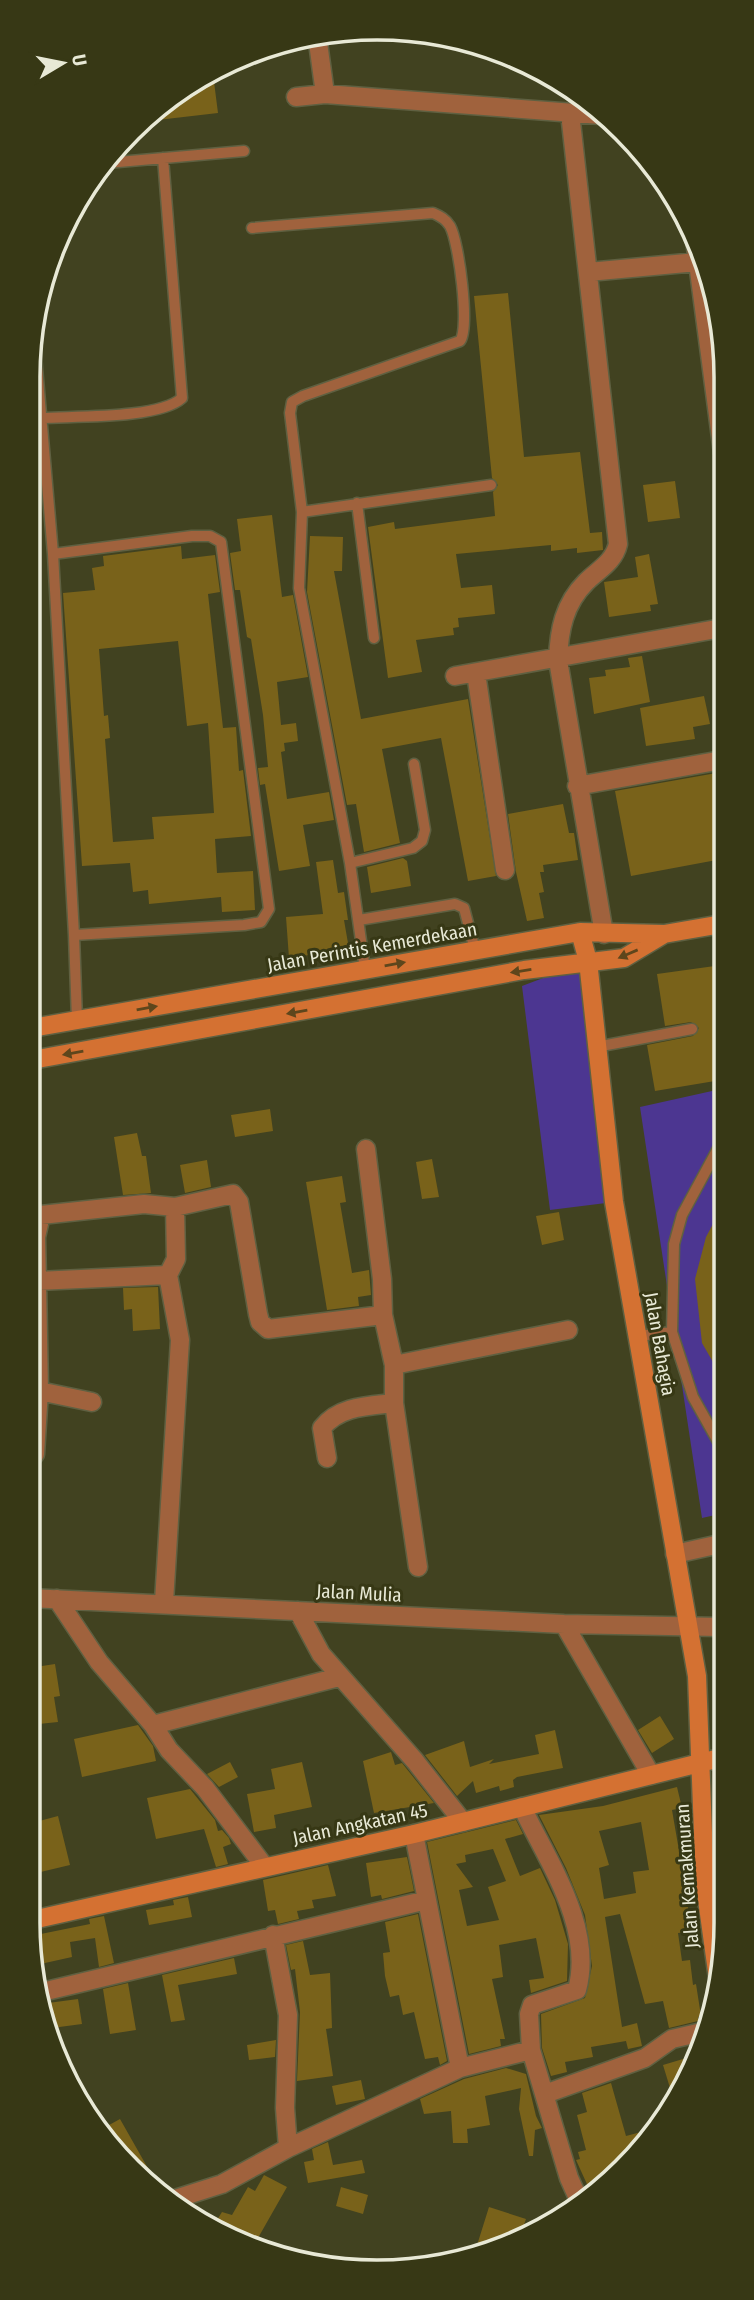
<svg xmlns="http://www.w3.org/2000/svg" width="754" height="2300" font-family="'Fira Sans Condensed',sans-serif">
<rect width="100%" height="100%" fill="#414220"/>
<path fill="#4c3691" d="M588 961 614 1202 550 1210 522 986Z
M721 1089 720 1514 702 1518 640 1107Z"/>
<path fill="#79621a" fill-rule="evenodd" d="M213 74 218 113 149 121 183 87Z
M508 293 524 457 580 452 590 533 602 532 603 550 577 553V548L551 551V545L456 554 461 588 492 585 495 614 458 618 459 627 453 628 454 635 416 640 422 672 388 678 368 527 394 522 395 529 495 516 493 492 498 485 492 478 474 296Z
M675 481 680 518 648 522 643 485Z
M272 515 282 597 293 595 308 677 277 682 281 725 296 723 298 741 284 743 285 751 281 752 287 799 329 792 334 820 303 825 310 866 279 871 265 784 260 785 258 768 268 767 263 715 251 639 247 637 240 590H235L230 553 241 551 237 519Z
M310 536 343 537 342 571H334L361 719 468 699 496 876 468 881 441 738 382 749 400 843 364 852 356 804 347 805 307 592Z
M181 546 182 559 215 555 220 592 208 594 223 728 236 727 239 771 243 770 251 836 215 839 217 873 253 871 255 910 222 912 221 897 149 904 148 890 133 892 130 863 82 866 63 593 95 590 92 568 104 566 103 556ZM178 641 187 726 208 723 214 813 152 817 154 839 113 842 105 739 110 738 108 715 104 716 99 649Z
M649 554 658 604 650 605 651 611 609 617 604 582 638 577 635 557Z
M642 656 650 702 594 714 589 678 606 676 605 670 630 667 628 658Z
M704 696 710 724 693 727 695 739 646 746 640 708Z
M722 772V859L631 876 615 791Z
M563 804 569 833H574L578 860 543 865 544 872H540L544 892 539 893 544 918 527 921 516 872 508 814Z
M403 858 407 861 411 886 371 893 367 867Z
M333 860 338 893 344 892 348 920H344L349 949 289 958 286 917 323 914 316 862Z
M722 965 721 1080 655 1091 647 1045 693 1036 699 1028 691 1022 665 1026 657 974Z
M270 1109 273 1131 235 1137 231 1115Z
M137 1133 142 1156H146L151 1193 123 1195 114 1137Z
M432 1159 439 1197 422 1199 416 1162Z
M207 1160 211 1187 185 1193 180 1165Z
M342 1176 346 1202 340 1203 352 1273 369 1270 371 1295 358 1297 359 1306 327 1310 306 1182Z
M721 1209V1376L702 1343 695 1279 706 1237Z
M559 1212 564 1240 542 1245 536 1216Z
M158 1287 160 1329 133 1331 132 1309 124 1310 123 1288Z
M55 1664 60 1696 54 1697 58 1722 29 1725V1668Z
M660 1716 674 1739 652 1753 638 1730Z
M138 1725 153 1746 156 1761 82 1777 74 1739Z
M555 1730 563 1768 517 1777 513 1780 514 1787 500 1791 499 1786 476 1793 473 1781 457 1796 425 1755 464 1741 470 1767 494 1759 489 1764 539 1754 535 1735Z
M391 1752 395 1765 402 1763 434 1803 374 1813 363 1761Z
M230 1762 238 1777 219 1787 207 1774Z
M302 1762 312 1807 274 1815 276 1828 254 1832 247 1794 275 1789 271 1769Z
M677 1787 682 1808 672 1810 682 1868 689 1867 691 1883 685 1884 691 1932 678 1933 682 1961 690 1960 693 1985 696 1984 701 2016 698 2017V2021L669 2028 663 2001 645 2004 620 1914 605 1917 622 2027 637 2023 642 2046 628 2049 626 2041 591 2047 593 2057 565 2062 567 2072 551 2076 542 2048 541 2014 585 1998 592 1966 585 1915 566 1868 539 1815 603 1806ZM641 1822 649 1870 633 1872 636 1893 604 1899 599 1868 609 1865 599 1831Z
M190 1789 215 1820 218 1831 222 1830 229 1838 231 1844 223 1847 228 1864 216 1867 204 1829 156 1839 147 1798Z
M58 1816 70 1865 28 1875V1824Z
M516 1820 523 1834 505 1839 520 1876 540 1868 555 1900 568 1944 567 1981 531 1993 529 1980 544 1978 536 1938 499 1945 503 1977 492 1979 505 2039H500L501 2046 469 2054 427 1842ZM493 1849 506 1881 488 1887 499 1920 467 1926 459 1890 473 1887 456 1864 466 1862 465 1855Z
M407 1857 414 1891 382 1899 381 1895 371 1897 366 1863Z
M328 1865 336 1896 312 1900 314 1908 297 1911 299 1919 278 1924 275 1910 268 1911 263 1880Z
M188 1897 192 1917 149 1925 146 1910 174 1905 173 1900Z
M418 1914 447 2061 440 2065 438 2057 425 2059 414 2012 403 2015 399 1995 390 1997 385 1976 383 1953 390 1952 385 1922Z
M104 1916 114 1963 99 1967 95 1938 70 1942 72 1957 36 1965 31 1936 90 1924 89 1919Z
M303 1941 310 1975 330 1973 332 2028 326 2029 333 2076 297 2081 300 2012 295 1969 291 1970 286 1945Z
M234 1958 237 1974 178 1985 185 2020 171 2022 162 1975Z
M128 1983 136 2030 110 2034 103 1989Z
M78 1999 82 2024 52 2028 48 2003Z
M276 2040 275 2057 249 2060 247 2045Z
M693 2056 674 2101 663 2065Z
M506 2068 526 2074 536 2116 542 2128 535 2130 533 2156H529L519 2109 521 2088 485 2096 490 2125 467 2129 468 2143H453L451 2111 424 2114 420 2099 464 2079Z
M361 2080 365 2099 336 2105 332 2086Z
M611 2083 626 2136 656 2128 591 2193 576 2160 580 2159 578 2152 586 2150 577 2115 587 2112 582 2093Z
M120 2119 158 2186 115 2153 100 2130Z
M328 2142 333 2165 362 2160 365 2173 308 2183 304 2162 314 2160 312 2149Z
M264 2175 287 2187 254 2245 222 2236 212 2228 222 2212 232 2215 248 2187 255 2191Z
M341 2187 368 2195 363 2214 336 2206Z
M489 2207 526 2219 520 2236 473 2258Z"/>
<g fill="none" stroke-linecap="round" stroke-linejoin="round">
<defs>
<path id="lane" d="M107 163 244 151
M252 228 433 213C440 216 446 219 450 226 459 242 470 328 460 341L303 396 292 402 290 413 302 512 299 588 350 863 365 969
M35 344 53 554 74 935
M43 418C75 416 159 419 182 398L163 158
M357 503 374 638
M302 512 491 485
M53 554 192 536H210L221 542 269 909 261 922 244 925 74 935 77 1020
M350 863 413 848 422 841 425 830 414 764
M359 920 455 904 464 908 475 950
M596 1047 692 1029
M672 1332 693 1397 720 1445
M638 1336 672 1332 674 1244 682 1215 721 1143"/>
<path id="street" d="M317 35 325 94
M296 97 325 94 601 115
M570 113 618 544C614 562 598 570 586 582 564 604 559 630 558 660L604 934
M695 240 723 453
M588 272 697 262
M476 673 505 870
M455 676 722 628
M577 786 722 760
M366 1149 382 1279 383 1315
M175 1207 144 1204 41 1215 36 1237 37 1281 168 1275 176 1259 175 1207 233 1194 239 1202 258 1314 260 1322 268 1329 383 1315 394 1365V1403L418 1567
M394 1365 568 1330
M39 1391 92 1402
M327 1458 322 1428C339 1406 368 1406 394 1403
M30 1460 35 1454 39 1391 37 1281 31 1280
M675 1554 720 1544
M29 1598 564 1624 720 1627
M57 1599 99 1662 153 1725
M164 1602 180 1340 168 1275
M298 1611 321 1654 415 1761 463 1822
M564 1624 651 1775
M522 1807C548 1862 594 1927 577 1990L532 2005 529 2014 531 2050
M414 1834 460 2068
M264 1866 205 1788 169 1750 153 1725 339 1677
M273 1935 288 2015 285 2108 288 2148
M42 1992 427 1900
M545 2094 645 2058 672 2039 702 2032
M175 2199 222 2184 288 2148 460 2068 531 2050 569 2178 578 2198 583 2201"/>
<path id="secondary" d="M580 932 588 961 614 1202 697 1676 705 1885 719 1986
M32 1028 580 932 664 934 722 924
M32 1060 524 970 624 958 664 934
M28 1921 414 1834 720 1758"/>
</defs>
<use href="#lane" stroke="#5f6041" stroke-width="13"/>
<use href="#street" stroke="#5f6041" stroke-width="21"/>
<use href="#secondary" stroke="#5f6041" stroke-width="21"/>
<use href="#lane" stroke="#a0623d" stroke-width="10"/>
<use href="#street" stroke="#a0623d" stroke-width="18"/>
<use href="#secondary" stroke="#d47132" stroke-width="18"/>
</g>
<defs><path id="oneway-solid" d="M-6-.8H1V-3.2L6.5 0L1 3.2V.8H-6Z" transform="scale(1.75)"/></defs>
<g fill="#5e461c">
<use href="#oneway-solid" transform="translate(628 954) rotate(157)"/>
<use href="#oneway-solid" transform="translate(395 964) rotate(-10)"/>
<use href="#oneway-solid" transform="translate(521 971) rotate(171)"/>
<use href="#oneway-solid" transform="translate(147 1008) rotate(-10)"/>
<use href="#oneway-solid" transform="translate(297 1012) rotate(170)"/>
<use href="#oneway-solid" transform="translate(73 1053) rotate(170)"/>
</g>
<g text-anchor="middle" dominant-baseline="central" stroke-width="6" stroke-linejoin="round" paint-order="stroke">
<g font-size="19" fill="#e8e9d6" stroke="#373815">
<text transform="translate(372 947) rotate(-10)">Jalan Perintis Kemerdekaan</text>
<text transform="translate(660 1344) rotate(80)">Jalan Bahagia</text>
<text transform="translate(359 1593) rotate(3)">Jalan Mulia</text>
<text transform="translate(360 1824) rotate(-12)">Jalan Angkatan 45</text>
<text transform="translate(687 1876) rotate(-94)">Jalan Kemakmuran</text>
</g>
</g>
<path d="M0 0H754V2300H0ZM377 40H377A337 337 0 0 1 714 377V1923A337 337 0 0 1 377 2260H377A337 337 0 0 1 40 1923V377A337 337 0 0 1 377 40Z" fill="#373815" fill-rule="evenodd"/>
<path fill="none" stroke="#e8e9d6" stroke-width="3.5" d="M377 40H377A337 337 0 0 1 714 377V1923A337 337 0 0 1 377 2260H377A337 337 0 0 1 40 1923V377A337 337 0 0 1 377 40Z"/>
<g transform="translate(63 63) rotate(80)" stroke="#373815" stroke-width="5" paint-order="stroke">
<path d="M0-5L12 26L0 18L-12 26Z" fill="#e8e9d6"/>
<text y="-10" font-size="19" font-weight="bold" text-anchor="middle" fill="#e8e9d6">U</text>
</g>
</svg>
